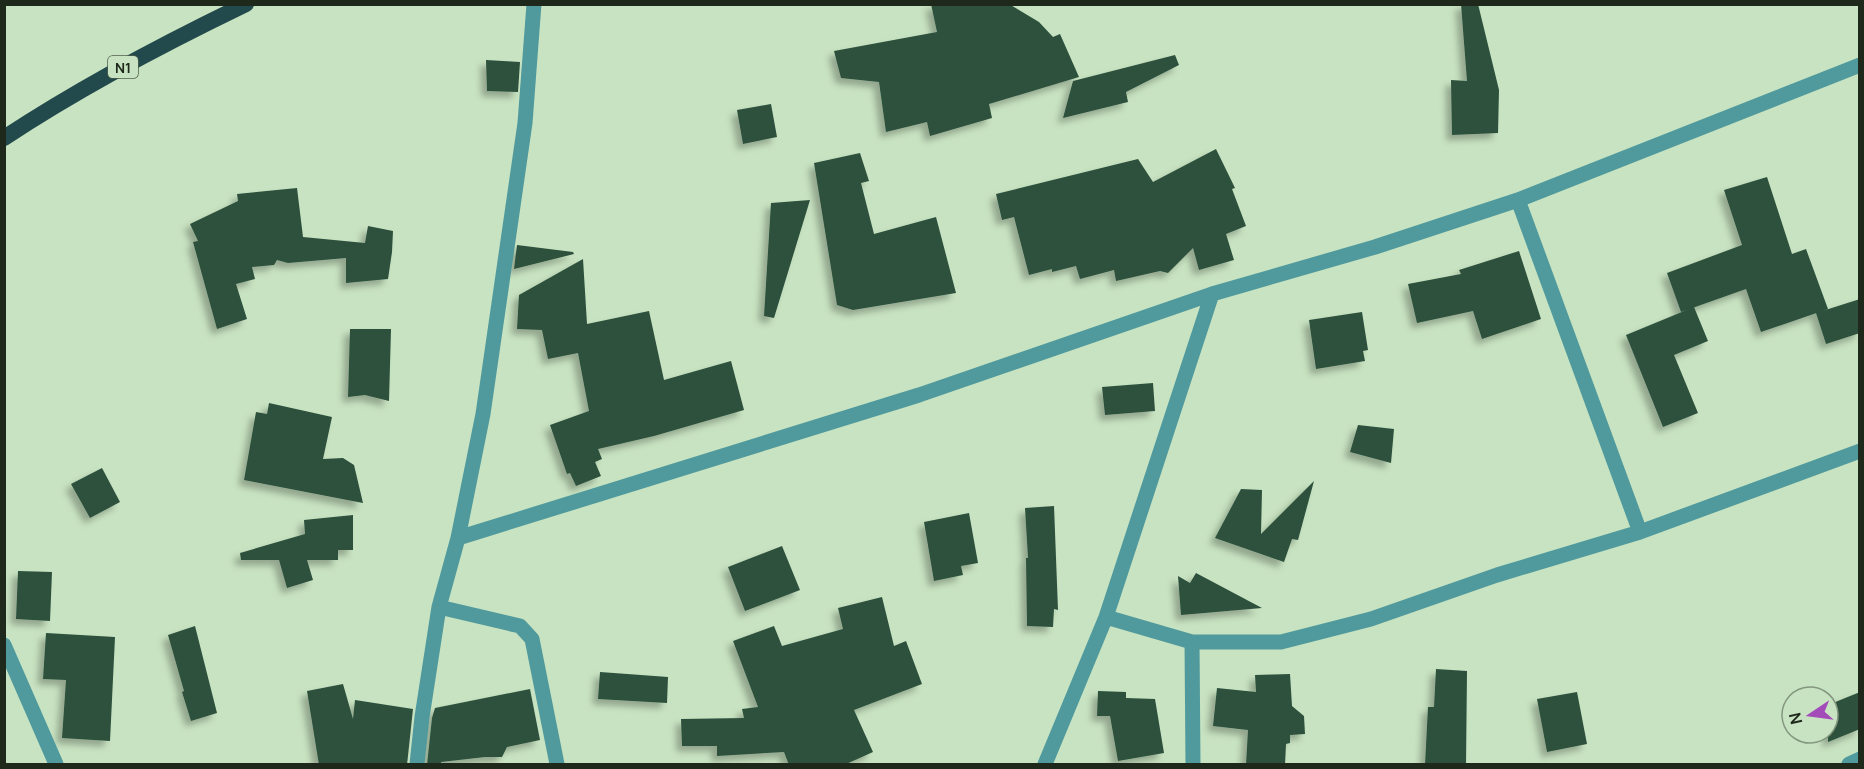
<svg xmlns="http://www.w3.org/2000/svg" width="1864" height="769" font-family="Manrope,sans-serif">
<defs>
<filter id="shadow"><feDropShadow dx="-5.5" dy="5.5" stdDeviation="3" flood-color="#0004"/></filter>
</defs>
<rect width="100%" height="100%" fill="#c8e3c1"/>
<path fill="#2d513e" filter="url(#shadow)" d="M931 4H1009L1039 22 1053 37 1060 34 1079 77 989 104 992 118 930 136 927 122 886 132 879 82 841 78 834 51 937 32Z
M1461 4H1478L1499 90 1498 133 1452 135 1451 80 1467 81Z
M1175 55 1179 65 1126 92 1128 102 1063 118 1073 81Z
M486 60 520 62 518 92 487 91Z
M771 104 777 137 743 144 737 110Z
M1216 149 1235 188 1232 189 1246 226 1226 234 1234 260 1199 270 1193 248 1168 273 1160 271 1116 281 1114 270 1080 279 1076 266 1052 272V269L1029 275 1014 217 1002 220 996 194 1138 159 1153 182Z
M860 153 869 181 861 183 874 234 936 217 956 293 853 310 837 305 814 163Z
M1767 177 1792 254 1806 249 1828 309 1761 332 1746 289 1681 312 1667 273 1742 245 1724 190Z
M297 188 303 237 365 243 368 226 393 231 392 252 388 279 346 283V258L288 263 277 260 274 265 252 267 255 279 236 284 247 319 217 329 193 242 198 241 190 224 238 201 237 194Z
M810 200 774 318 764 316 771 203Z
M517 245 573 252 574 254 514 269Z
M1519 251 1541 319 1482 339 1473 311 1417 323 1408 284 1461 274 1459 270Z
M583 259 587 324 649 311 664 380 731 361 744 410 654 436 598 449 602 459 595 462 601 476 576 486 570 473 567 474 550 425 589 411 578 353 548 359 542 330 517 329 519 295Z
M1860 299V333L1826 344 1816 313Z
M1694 307 1708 341 1674 355 1698 413 1663 427 1626 335Z
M1362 312 1368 350 1363 351 1365 361 1316 369 1309 320Z
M350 329H391L389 401 365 395 348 397Z
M1153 383 1155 411 1105 415 1102 387Z
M269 403 332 417 323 459 343 458 354 465 363 503 244 480 256 412 267 414Z
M1358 425 1394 429 1391 463 1350 452Z
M102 468 120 502 90 518 71 484Z
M1314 481 1298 540 1292 539 1284 562 1215 538 1241 489 1262 490 1261 534Z
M1054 506 1058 610 1054 609 1053 627 1027 626 1026 558H1028L1025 508Z
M969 513 978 563 961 566 963 575 934 581 924 522Z
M353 515V550H338V560H307L313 580 287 588 279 560H241L240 553 305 534 304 520Z
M782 546 800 590 745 611 728 567Z
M18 571 52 572 50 621 16 619Z
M1196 573 1262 608 1181 615 1178 576 1190 583Z
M882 597 894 646 906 641 922 684 854 710 873 752 844 765H789L784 752 717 756V746H682L681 719 744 718 742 709 758 707 733 641 774 626 782 646 843 629 838 608Z
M195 626 217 713 191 721 182 692 184 691 168 635Z
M46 633 115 637 110 741 62 738 66 680 43 679Z
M1436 669 1467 671 1466 765H1425L1428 707H1434Z
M600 672 668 677 667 703 598 699Z
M1290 674 1292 706 1304 716 1305 734 1290 735V743L1286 744 1285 765H1246L1248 730 1213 726 1217 688 1256 692 1255 675Z
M343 684 353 719 355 700 413 709 407 765H319L307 691Z
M530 689 540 740 507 747 502 757H485L441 762V765H427L432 718 435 708Z
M1098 691 1126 692V698L1155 699 1164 753 1118 761 1110 716H1097Z
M1577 692 1587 744 1547 752 1537 699Z
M1860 692V729L1828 742V705Z"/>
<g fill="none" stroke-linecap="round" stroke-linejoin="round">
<path stroke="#509a9d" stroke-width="15" d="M1518 200 1640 532
M458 538 919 395 1212 294 1375 247 1518 200 1860 65
M439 607 520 626 532 639 557 764
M1106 617 1192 642H1281L1371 619 1497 575 1640 532 1860 451
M1192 642 1193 764
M4 645 56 764
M417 764 422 717 439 607 458 538 483 414 525 123 534 4
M1045 764 1106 617 1212 294
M1849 764 1860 759"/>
<path stroke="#224a4c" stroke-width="16" d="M4 138C81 87 163 44 246 4"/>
</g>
<g text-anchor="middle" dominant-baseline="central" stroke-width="6" stroke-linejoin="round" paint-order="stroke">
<rect fill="#c8e3c1" stroke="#51604d" stroke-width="1.5" x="108" y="56" width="30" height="22" rx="4.5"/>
<g font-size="14" font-weight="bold" fill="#1e281b">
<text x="123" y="67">N1</text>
</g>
</g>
<rect width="1864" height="769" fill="none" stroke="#1e281b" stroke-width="12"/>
<g transform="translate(1810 715) rotate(257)"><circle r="28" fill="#c8e3c1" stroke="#84987f" stroke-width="1.5"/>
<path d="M0-4.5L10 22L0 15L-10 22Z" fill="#a34cb9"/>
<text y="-9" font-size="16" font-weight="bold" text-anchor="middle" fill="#1e281b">N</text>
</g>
</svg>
